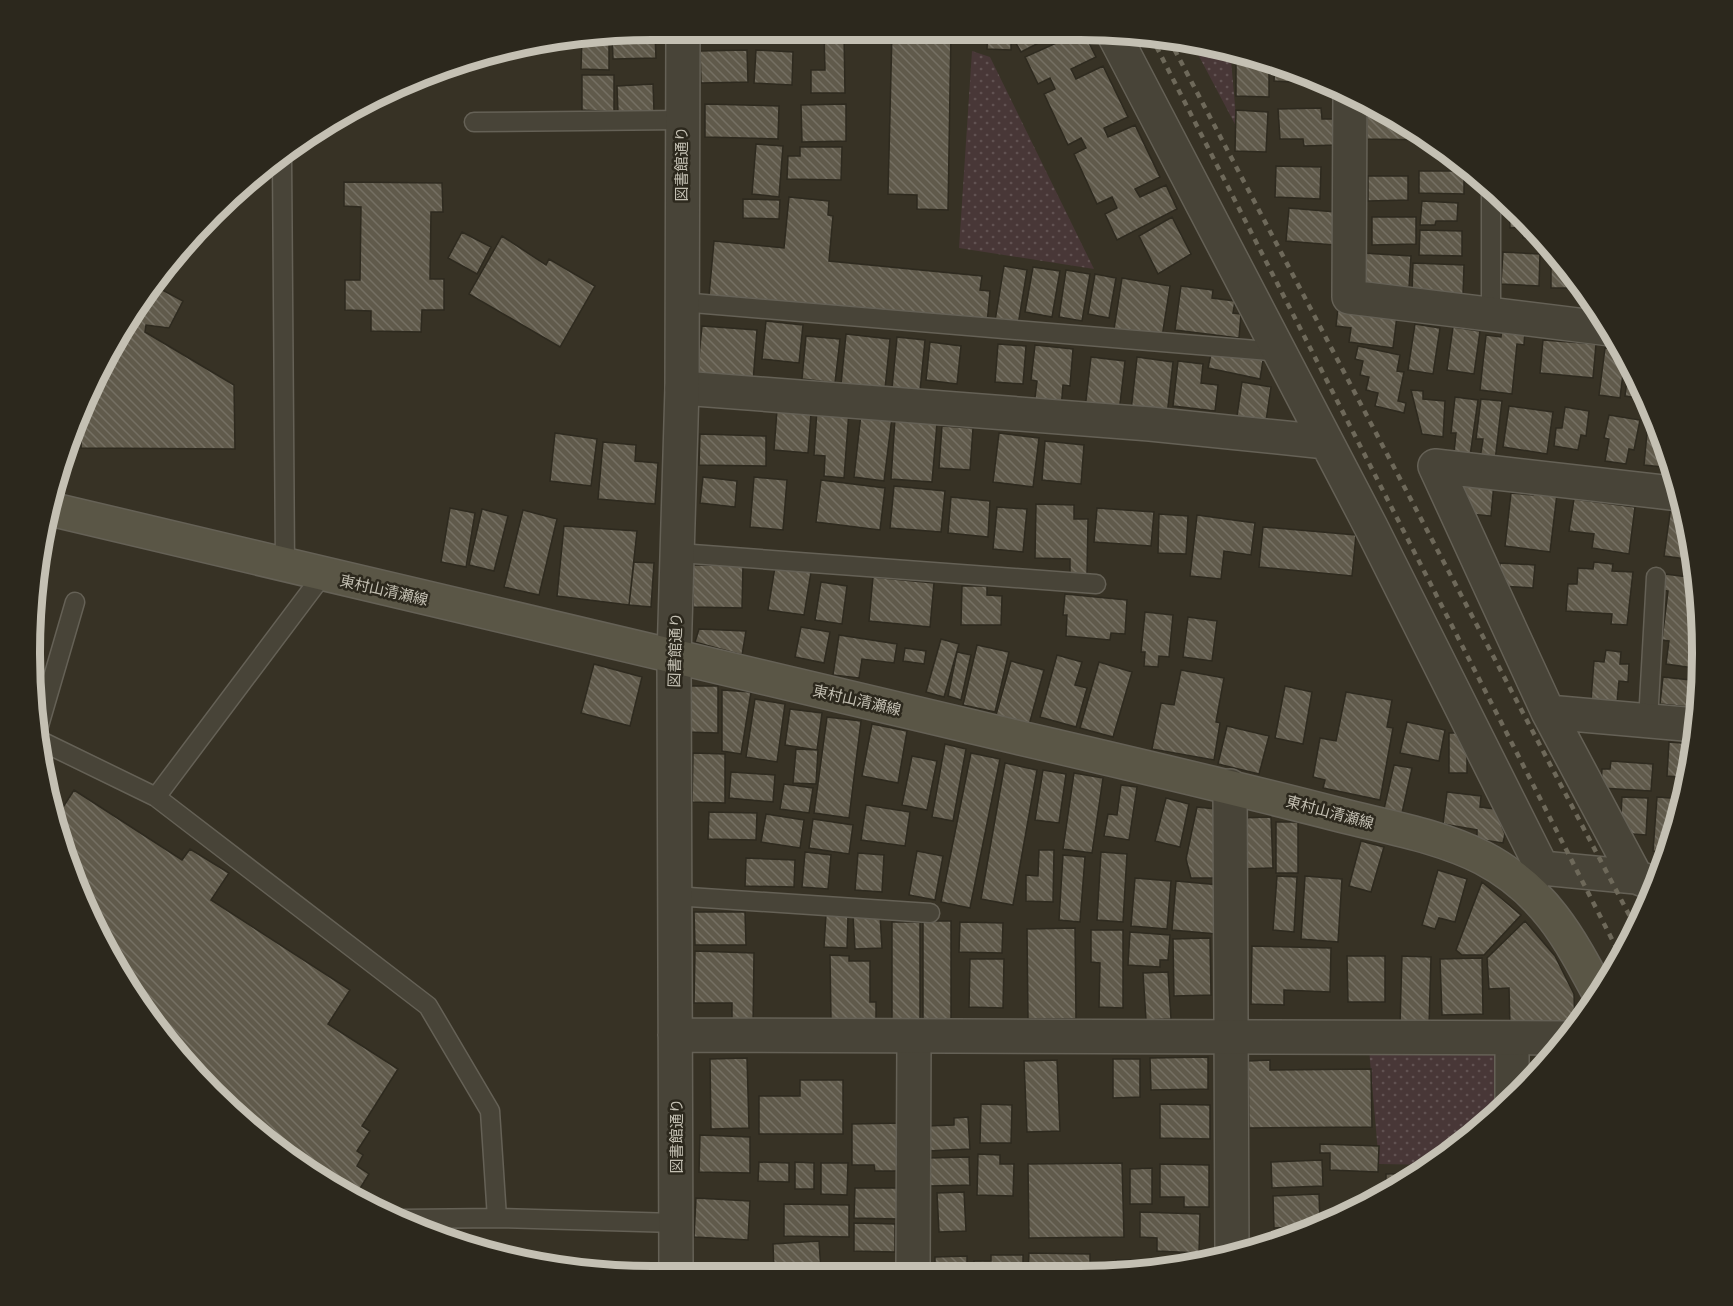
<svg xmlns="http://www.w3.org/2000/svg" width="1733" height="1306" font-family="'IBM Plex Sans','Noto Sans JP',sans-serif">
<defs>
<pattern id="park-dots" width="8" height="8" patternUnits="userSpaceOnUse" patternTransform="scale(1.5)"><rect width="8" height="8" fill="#483737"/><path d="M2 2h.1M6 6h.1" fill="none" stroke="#615252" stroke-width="1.8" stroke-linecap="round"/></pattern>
<pattern id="building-back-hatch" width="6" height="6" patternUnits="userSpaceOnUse" patternTransform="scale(1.5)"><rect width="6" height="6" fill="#605a4b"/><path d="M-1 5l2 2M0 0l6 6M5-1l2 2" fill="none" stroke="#757063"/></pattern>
</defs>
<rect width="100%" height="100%" fill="#373225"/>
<path fill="url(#park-dots)" d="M1192 43 1230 49 1237 128Z
M972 51 990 57 1094 269 959 248Z
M1368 1038 1512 1039V1100L1433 1165 1379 1164Z"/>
<path fill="url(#building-back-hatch)" stroke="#2e2a1f" stroke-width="1.5" d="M728 30H763V42H729Z
M779 30H816V43H779Z
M923 31H951L948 210 917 209V195L888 194 892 32 923 33Z
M988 31H1011V50L987 49Z
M1037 31H1062L1021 52 1016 43Z
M1083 31 1096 57 1071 69 1076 79 1103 66 1128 117 1104 128 1108 137 1135 125 1160 177 1135 189 1140 197 1166 185 1177 209 1117 240 1105 214 1117 208 1112 197 1097 204 1074 154 1086 148 1081 138 1068 145 1044 94 1055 89 1050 78 1038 84 1025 57Z
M655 34 656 58 613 59 612 35Z
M844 34 845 93H811V70H825L824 35Z
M609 37V70L581 69 582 39Z
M747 50 748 82 701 83 700 51Z
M756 50 793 52 792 85 754 83Z
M1236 58H1260L1269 62V97L1236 96Z
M1275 64 1327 83V84L1274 81Z
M582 75H614V112L582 110Z
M653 84 654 112 618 113 617 86Z
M1367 101 1426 135 1432 140 1367 139Z
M705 104 779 106 778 139 705 137Z
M846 104V141L802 142 801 105Z
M1321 108 1322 119H1333L1335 145 1304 146 1303 139H1280L1278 109Z
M1236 110 1268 112 1266 152 1235 151Z
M756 144 783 146 779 197 752 194Z
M800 147H842L841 180 787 179 788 156H800Z
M1276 166 1321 167 1320 199 1275 197Z
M1419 171H1464V194L1419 193Z
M1368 176H1408V200L1368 201Z
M344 182 442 183 443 212H431L430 279H444V310H422L421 332 371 331V311L345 310V280H360L361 207 344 206Z
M789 197 829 201 828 215 833 216 829 261 982 276 980 290 990 291 987 324 709 296 714 241 784 248Z
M743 199 780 200 779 219 743 218Z
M1422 201 1458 203 1457 221H1436L1435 225H1420Z
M1509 203 1521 213 1541 237 1523 238V227L1510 228Z
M1289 208 1336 212 1334 245 1286 241Z
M1172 217 1191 254 1158 274 1139 236Z
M1372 217H1416V244L1372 245Z
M1420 230 1462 231V256L1419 255Z
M462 232 491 247 477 274 448 258Z
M502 236 546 265 549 259 595 286 560 347 469 294Z
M1551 251H1552L1583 288H1551Z
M1503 252 1540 254 1539 286 1501 284Z
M1362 253 1411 256 1409 287 1360 285Z
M1413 263 1464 265 1463 295 1412 292Z
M1004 266 1027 270 1018 325 995 321Z
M1033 267 1060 271 1052 317 1025 312Z
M1066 270 1090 274 1082 321 1059 317Z
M1095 274 1116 278 1109 318 1088 314Z
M1122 278 1170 286 1162 337 1114 329Z
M157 279 155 286 183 301 169 328 146 325 145 332 234 385 235 449 81 448 82 414 94 377 135 307Z
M1181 286 1213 290 1212 298 1235 301 1233 313 1241 314 1239 338 1175 330Z
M1338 308 1397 316 1393 348 1349 342 1351 328 1336 326Z
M766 321 803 325 799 363 762 359Z
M1415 324 1440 328 1433 374 1408 370Z
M702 326 757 330 753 382 697 377Z
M1453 327 1480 331 1474 374 1447 370Z
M1502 327 1525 330 1524 345 1517 344 1512 394 1480 390 1486 335 1501 337Z
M846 334 890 339 884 399 840 394Z
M806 336 840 339 835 383 802 379Z
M897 337 925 340 919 401 891 398Z
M1543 340 1596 344 1593 378 1540 373Z
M930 342 961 346 957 384 926 380Z
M998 344 1026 346 1023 384 995 382Z
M1035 345 1073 349 1070 386 1063 385 1061 409 1034 406 1037 381 1031 380Z
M1358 346 1400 355 1397 371 1404 372 1398 401 1406 403 1404 413 1375 406 1378 393 1366 390 1369 377 1360 375 1363 361 1355 359Z
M1605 348 1621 350 1625 357 1620 398 1599 395Z
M1212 349 1263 360 1260 379 1208 368Z
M1091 357 1125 361 1119 412 1085 409Z
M1137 357 1173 362 1166 424 1130 420Z
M1178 361 1203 364 1201 383 1218 385 1215 411 1173 406Z
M1629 364 1647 399 1625 396Z
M1242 382 1271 387 1266 421 1237 416Z
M1411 390 1423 391V399L1445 401 1443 437 1422 434Z
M1455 397 1478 400 1470 456 1454 453 1456 433H1451Z
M1481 399 1502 401 1495 461 1480 459 1483 439H1476Z
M1509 406 1553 412 1547 454 1503 447Z
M1565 407 1589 411 1586 436 1581 435 1578 450 1554 446 1556 428H1562Z
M817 409 849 411 844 478 824 476 825 456 814 455Z
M777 410 811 413 808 453 774 450Z
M861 414 892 417 884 481 854 477Z
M1609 415 1640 420 1634 450 1629 449 1626 464 1605 461 1609 439 1604 438Z
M895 419 937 423 932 482 891 479Z
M1648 422 1658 423 1672 468 1644 465Z
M942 426 973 428 970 470 939 468Z
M555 433 597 439 591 486 550 481Z
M999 433 1039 438 1033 487 993 482Z
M700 434 766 436V466L699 465Z
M1045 441 1084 445 1081 484 1042 480Z
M603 442 636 445 635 461 658 463 655 504 598 499Z
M703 477 737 481 735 507 700 503Z
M754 477 787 480 783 530 750 527Z
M1461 479 1494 483 1491 516 1458 513Z
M821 480 885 488 880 530 816 522Z
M894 486 945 491 941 532 890 528Z
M1533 491 1557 494 1550 552 1505 546 1511 493 1533 495Z
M951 497 990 501 988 537 948 533Z
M1574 499 1635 507 1629 554 1592 548 1594 534 1569 531Z
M1036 504 1074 505V519H1088L1087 574 1070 573V559L1035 558Z
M1671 506 1684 508 1691 531 1694 560 1664 556Z
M997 507 1027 509 1023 552 993 549Z
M450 508 475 513 466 567 441 562Z
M1097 508 1154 512 1151 546 1094 542Z
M482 509 508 516 494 571 469 565Z
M523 510 557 519 539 595 504 587Z
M1159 514 1188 516 1186 554 1158 553Z
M1197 515 1255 523 1251 555 1224 551 1221 579 1190 576Z
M564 526 637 531 629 605 557 596Z
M1263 527 1356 535 1352 576 1259 567Z
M634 562 654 563 651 607 629 605Z
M1594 562 1613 564 1612 571 1633 572 1627 625 1611 624 1612 614 1566 611 1568 584H1577L1578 568 1593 569Z
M1500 563 1535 565 1533 588 1499 586Z
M693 565H743L742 608 693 607Z
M775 567 811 572 804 615 768 610Z
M1665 574 1696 578 1699 609 1696 630H1701L1703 653 1701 669 1666 664 1669 641 1662 640 1668 591 1663 590Z
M873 577 934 583 930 627 869 621Z
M821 582 847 586 842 624 815 620Z
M962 586H987V595L1002 596 1001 625H961Z
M1065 594 1127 600 1125 634 1111 633 1110 640 1066 636 1067 615H1063Z
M1145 612 1173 615 1169 657 1159 656 1158 667 1144 666 1145 652H1141Z
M1188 617 1217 621 1212 661 1183 657Z
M801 627 830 632 824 663 795 657Z
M699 629 746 631 742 655 695 642Z
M839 635 897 644 894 663 862 659 859 678 833 675Z
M941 639 959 644 944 697 926 692Z
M977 645 1009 652 995 712 963 705Z
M905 648 926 651 924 664 903 661Z
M1606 650 1621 652 1620 664H1629L1628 682 1619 681 1617 702 1591 700 1594 661 1604 662Z
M957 652 971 655 961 700 948 696Z
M1057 655 1082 662 1075 685 1087 688 1076 727 1040 717Z
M1011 661 1044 670 1029 725 996 715Z
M1099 662 1132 672 1113 737 1080 728Z
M594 664 642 677 630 726 581 713Z
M1181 670 1224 678 1216 722 1220 723 1214 760 1152 749 1161 703 1174 705Z
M1663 677 1700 681 1698 708 1660 704Z
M686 686H718V733L687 732Z
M1285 686 1312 692 1303 744 1275 738Z
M722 690 751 692 741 754 722 751Z
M1346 692 1392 700 1387 727 1393 728 1380 800 1323 788 1325 780 1313 777 1320 738 1336 741Z
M755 699 785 704 777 762 746 757Z
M790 709 822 713 817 750 785 745Z
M827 717 861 721 849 818 814 813Z
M1407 722 1445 730 1439 761 1400 753Z
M872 724 907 731 898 783 862 776Z
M1227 726 1269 736 1259 774 1218 764Z
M1449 733H1467V773H1449Z
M1669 742 1694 744 1690 778 1667 776Z
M945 744 966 749 953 821 932 817Z
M796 749 818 750 816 784 793 783Z
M693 753 725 754V803L692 802Z
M971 753 1000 759 970 908 941 902Z
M912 756 937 761 927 810 902 805Z
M1611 761 1653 764 1651 791 1601 788 1602 769H1610Z
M1005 763 1037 770 1013 905 981 899Z
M1394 765 1412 768 1402 813 1384 809Z
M1043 770 1066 774 1059 823 1035 820Z
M731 772 775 775 773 802 729 798Z
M1074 773 1103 778 1092 853 1063 849Z
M784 784 813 788 809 813 780 809Z
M1121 785 1137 787 1129 840 1104 836 1108 814 1117 815Z
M74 790 182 860 190 849 229 873 211 900 350 990 328 1024 398 1069 362 1126 370 1131 357 1151 363 1155 357 1166 369 1174 356 1195 297 1163 213 1094 135 999 63 854 56 818Z
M1447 792 1481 796 1480 807 1495 809 1505 834 1503 843 1483 840 1477 837V830L1443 824Z
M1622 797 1648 798 1646 835 1620 833Z
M1657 797 1683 799 1668 852 1653 851Z
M1166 798 1189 804 1180 847 1155 841Z
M866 805 910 812 905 846 861 840Z
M1197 807 1216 809 1217 878H1191L1186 859Z
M709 812 757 813 756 840 708 839Z
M766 814 804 820 800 848 761 842Z
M1271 817 1273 868 1239 869 1238 818Z
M813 819 853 825 849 854 809 848Z
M1276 822H1298V873H1276Z
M1361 841 1384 847 1371 892 1349 886Z
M1039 850H1054L1053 902 1026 901V875L1038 876Z
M917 851 943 856 935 900 909 895Z
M805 852 831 855 828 889 802 887Z
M1101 852 1127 854 1123 922 1097 920Z
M858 853 884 855 882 892 855 890Z
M1063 855 1085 857 1080 922 1059 920Z
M746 858 795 860 794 887 745 886Z
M1438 870 1467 879 1455 922 1439 918 1435 929 1422 925Z
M1277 876 1297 877 1294 932 1273 930Z
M1305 876 1342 879 1338 942 1301 939Z
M1135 878 1171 881 1167 929 1131 926Z
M1176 881 1220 885 1217 934 1172 930Z
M1482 882 1521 915 1484 955H1462L1456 950Z
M694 912H745L746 945H695Z
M826 914 848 915 847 948 824 947Z
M880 915 882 948 855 949 853 916Z
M923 921H951V1021H923Z
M1525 921 1555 956 1574 994 1575 1027 1510 1029 1509 988 1489 989 1487 958Z
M892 922H920V1019H892Z
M960 922 1003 923 1002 953 959 952Z
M1075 928 1076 1019H1028L1027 929Z
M1091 930H1123V1008L1099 1007 1100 963 1091 962Z
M1130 932 1170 935 1168 960H1160V967L1128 965Z
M1210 938 1211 995 1174 996 1173 939Z
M1252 946 1331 948 1330 992 1284 990V1005L1251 1004Z
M695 951 754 953 753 1026H732V1003H694Z
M830 955 849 956V961H870V1002H876V1021H831Z
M1347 956H1385V1002H1348Z
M1402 956 1431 957 1429 1026 1400 1025Z
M1482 958 1483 1014 1442 1015 1440 959Z
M970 959H1004L1003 1008 969 1007Z
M1168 972 1171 1019 1146 1020 1143 973Z
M1208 1057V1089L1151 1090 1150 1058Z
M747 1058 749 1128 711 1129 710 1059Z
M1113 1059H1140V1097L1113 1098Z
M1057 1060 1060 1131 1027 1132 1024 1061Z
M1270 1060V1070L1371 1069 1372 1127 1249 1128 1248 1061Z
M800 1080H843V1134H759V1096H800Z
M981 1104 1012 1105 1011 1143H980Z
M1160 1104 1210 1105V1139L1160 1138Z
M968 1117 970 1149 927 1151 926 1126 954 1125V1118Z
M904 1123 905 1171H875L874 1165H852V1124Z
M700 1135 750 1137V1173L699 1172Z
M1320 1144 1379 1146 1378 1172 1330 1170V1153H1320Z
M978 1154 1000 1155V1164H1014L1013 1196 977 1195Z
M969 1157 970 1185 929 1186 928 1158Z
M1322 1160 1323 1186 1272 1188 1271 1162Z
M759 1162 789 1163V1182L758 1181Z
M795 1162 814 1163V1189H795Z
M821 1163H848L847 1195 821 1194Z
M1122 1163 1124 1237 1029 1238 1028 1164Z
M1160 1164 1209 1165V1207H1184V1197H1160Z
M1152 1168V1204H1130V1169Z
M1421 1173 1386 1191V1174Z
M855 1188H898V1219L854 1218Z
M964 1192 966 1231 939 1232 937 1193Z
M1319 1194 1320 1223 1315 1226 1274 1228 1273 1196Z
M696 1198 750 1201 748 1240 694 1237Z
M784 1204 849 1205V1237L784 1236Z
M1140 1212 1200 1214 1199 1253 1157 1251V1238L1140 1237Z
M854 1223 895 1224V1252L854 1251Z
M819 1241 821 1271H774L773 1244Z
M1029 1253 1090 1254V1271H1028Z
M991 1255H1023V1271H974V1261H991Z
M967 1256V1271H935V1257Z
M1116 1260H1167V1269L1116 1271Z
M851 1263 884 1264V1271H851Z"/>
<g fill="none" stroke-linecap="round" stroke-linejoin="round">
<defs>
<path id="service" d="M474 122 681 120
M282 159 285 565
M681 302 1280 352
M1491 315V189
M679 553 1096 584
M322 576 156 797 428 1006 490 1111 497 1218 676 1223
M1648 721 1656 577
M38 729 75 602
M41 741 156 797
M674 896 930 913
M404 1219 497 1218"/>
<path id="minor" d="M1112 31 1370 525 1542 868
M1350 92 1349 297 1610 329
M682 388 1150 424 1326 442
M1435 466 1548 712 1636 877
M1435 466 1680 494
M1548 712 1696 725
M1230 786 1232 1254
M1527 883 1542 868 1636 877 1658 885
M1512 1039V1100
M913 1271 914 1037"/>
<path id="tertiary" d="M675 1035 1566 1038
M676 1271 674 658 682 388 683 30"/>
<path id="secondary" d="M50 509C371 586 693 662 1016 737 1124 762 1232 787 1340 815 1387 827 1440 836 1483 858 1544 890 1569 937 1600 995"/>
</defs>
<use href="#service" stroke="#656156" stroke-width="21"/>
<use href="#minor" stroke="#656156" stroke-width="36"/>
<use href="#tertiary" stroke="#656156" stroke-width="36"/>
<use href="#secondary" stroke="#656156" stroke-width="36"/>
<use href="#service" stroke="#484438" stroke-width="18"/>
<use href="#minor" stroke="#484438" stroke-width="33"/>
<use href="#tertiary" stroke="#484438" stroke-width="33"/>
<use href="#secondary" stroke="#5a5646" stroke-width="33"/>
<path stroke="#6e695a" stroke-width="4.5" stroke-dasharray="6 6" stroke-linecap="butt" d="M1151 36 1621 957
M1169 39 1636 928"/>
</g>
<g text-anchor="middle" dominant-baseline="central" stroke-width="5" stroke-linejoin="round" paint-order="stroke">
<g font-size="15" fill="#c4c0b3" stroke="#2c281d">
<text transform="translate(681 164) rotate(-90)">図書館通り</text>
<text transform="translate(384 590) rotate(13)">東村山清瀬線</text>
<text transform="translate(675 650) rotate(-88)">図書館通り</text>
<text transform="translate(857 700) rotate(13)">東村山清瀬線</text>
<text transform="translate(1330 812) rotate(15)">東村山清瀬線</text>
<text transform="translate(676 1136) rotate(-90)">図書館通り</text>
</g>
</g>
<path d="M0 0H1733V1306H0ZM652 40H1080A612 612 0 0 1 1692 652V654A612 612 0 0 1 1080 1266H652A612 612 0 0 1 40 654V652A612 612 0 0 1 652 40Z" fill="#2c281d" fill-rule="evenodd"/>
<path fill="none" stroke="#c4c0b3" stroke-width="8" d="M652 40H1080A612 612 0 0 1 1692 652V654A612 612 0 0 1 1080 1266H652A612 612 0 0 1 40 654V652A612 612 0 0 1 652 40Z"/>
</svg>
